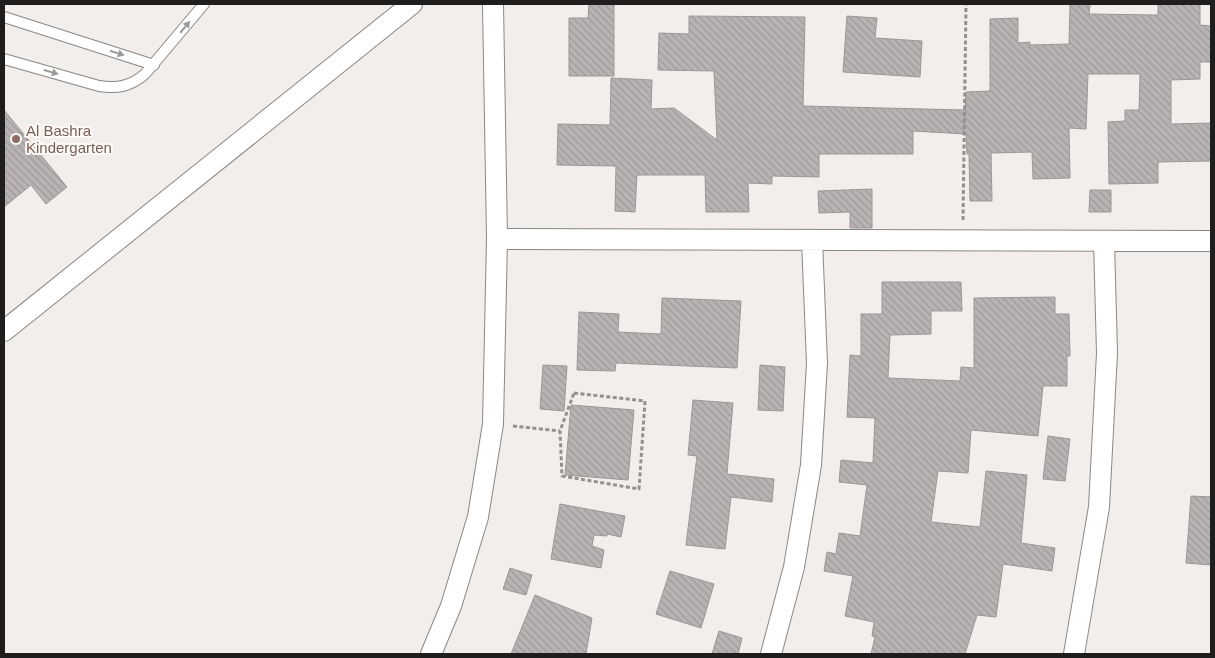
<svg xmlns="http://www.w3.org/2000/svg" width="1215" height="658" font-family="Arial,sans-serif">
<defs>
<pattern id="building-back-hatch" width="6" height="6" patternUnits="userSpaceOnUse" patternTransform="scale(1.25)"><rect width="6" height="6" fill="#b9b4b3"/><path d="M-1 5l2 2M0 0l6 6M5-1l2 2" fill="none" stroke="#9f9a9a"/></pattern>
</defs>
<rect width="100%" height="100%" fill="#f2eeeb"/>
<path fill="url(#building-back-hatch)" stroke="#9c9797" d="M589 4H614V76H569V18H588Z
M1070 4H1090L1089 14 1158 15V4H1200V25L1211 26V62H1200V79L1171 80V124L1211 123V161L1158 162V183L1109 184 1108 122 1125 121V110H1139L1140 74H1088L1086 129 1069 128 1070 178 1033 179 1032 152 991 153 992 201H970L969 154H967L966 134 913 131V154H819V177L772 176V184L748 183 749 212H706L705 175H637L635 212 615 211 616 166 557 165 558 124 610 125 611 78 652 80 651 109 674 108 717 140 714 71 658 70 659 33 689 34V16L805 17 803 106 965 110 966 92 990 91V19L1018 18V43L1030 42V45L1069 44Z
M847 16 877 18 875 38 922 41 920 77 843 72Z
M4 110 67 187 46 204 31 185 4 207Z
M872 189V228H850V212L819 213 818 191Z
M1090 190H1111V212H1089Z
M882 282H961L962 311H931V334L890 335 888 378 960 381 961 367 974 368V298L1055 297V314H1069L1070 356H1067V386H1043L1038 436 971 430 968 473 938 471 931 522 980 527 986 471 1027 475 1021 543 1055 548 1052 571 1003 564 996 617 977 615 965 654H871L875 637 872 636 874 622 845 616 853 576 824 571 827 552 836 554 839 533 860 536 867 485 839 482 841 460 873 463 875 418 847 417 850 355 861 356V314H882Z
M662 298 741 301 737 368 616 363 615 371 577 370 579 312 619 314 618 332 661 334Z
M543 365 567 366 564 411 540 409Z
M760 365 785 367 783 411 758 410Z
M693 400 733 403 727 474 774 479 772 502 731 497 725 549 686 545 697 456 688 455Z
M571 405 634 410 628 480 565 475Z
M1048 436 1070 439 1065 481 1043 479Z
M1191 496 1211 497V565L1186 563Z
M560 504 625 516 621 537 607 534V536L594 535 592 546 604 550 601 568 551 559Z
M510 568 532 575 526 595 503 589Z
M670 571 714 584 701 628 656 614Z
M535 595 592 618 586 654H511Z
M719 631 742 638 738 654H712Z"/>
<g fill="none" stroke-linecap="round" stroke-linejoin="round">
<defs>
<path id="lane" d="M4 17 154 65
M4 59 99 86C118 89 131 86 145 74L204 4"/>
<path id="street" d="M497 239 1211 241
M4 331 412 4
M431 654 451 606 478 517 493 424 497 239 493 4
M771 654 794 567 811 465 817 363 812 240
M1074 654 1099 507 1107 353 1104 241"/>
</defs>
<use href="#lane" stroke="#8b8784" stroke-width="12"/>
<use href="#street" stroke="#8b8784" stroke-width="22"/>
<path stroke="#93908e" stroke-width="3" stroke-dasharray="4 2.5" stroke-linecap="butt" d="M963 220 966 4
M574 393 645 401 639 489 562 476 560 431Z
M513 426 560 431"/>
<use href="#lane" stroke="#fff" stroke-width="10"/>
<use href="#street" stroke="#fff" stroke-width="20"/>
</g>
<defs><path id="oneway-solid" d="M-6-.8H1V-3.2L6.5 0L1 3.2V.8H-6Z" transform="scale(1.25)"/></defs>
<g fill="#9b9a99">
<use href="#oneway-solid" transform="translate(185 27) rotate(-50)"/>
<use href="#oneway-solid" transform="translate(117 53) rotate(18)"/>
<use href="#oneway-solid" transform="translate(51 72) rotate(16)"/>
</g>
<circle fill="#8d6e63" stroke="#fffbf9" stroke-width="2" cx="16" cy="139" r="5"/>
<g text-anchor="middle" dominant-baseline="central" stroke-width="4" stroke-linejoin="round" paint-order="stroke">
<g font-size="15" fill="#785e54" stroke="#fffbf9" text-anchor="start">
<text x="26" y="130">Al Bashra<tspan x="26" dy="17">Kindergarten</tspan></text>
</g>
</g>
<rect width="1215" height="658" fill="none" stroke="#201e1d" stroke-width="10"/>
</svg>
